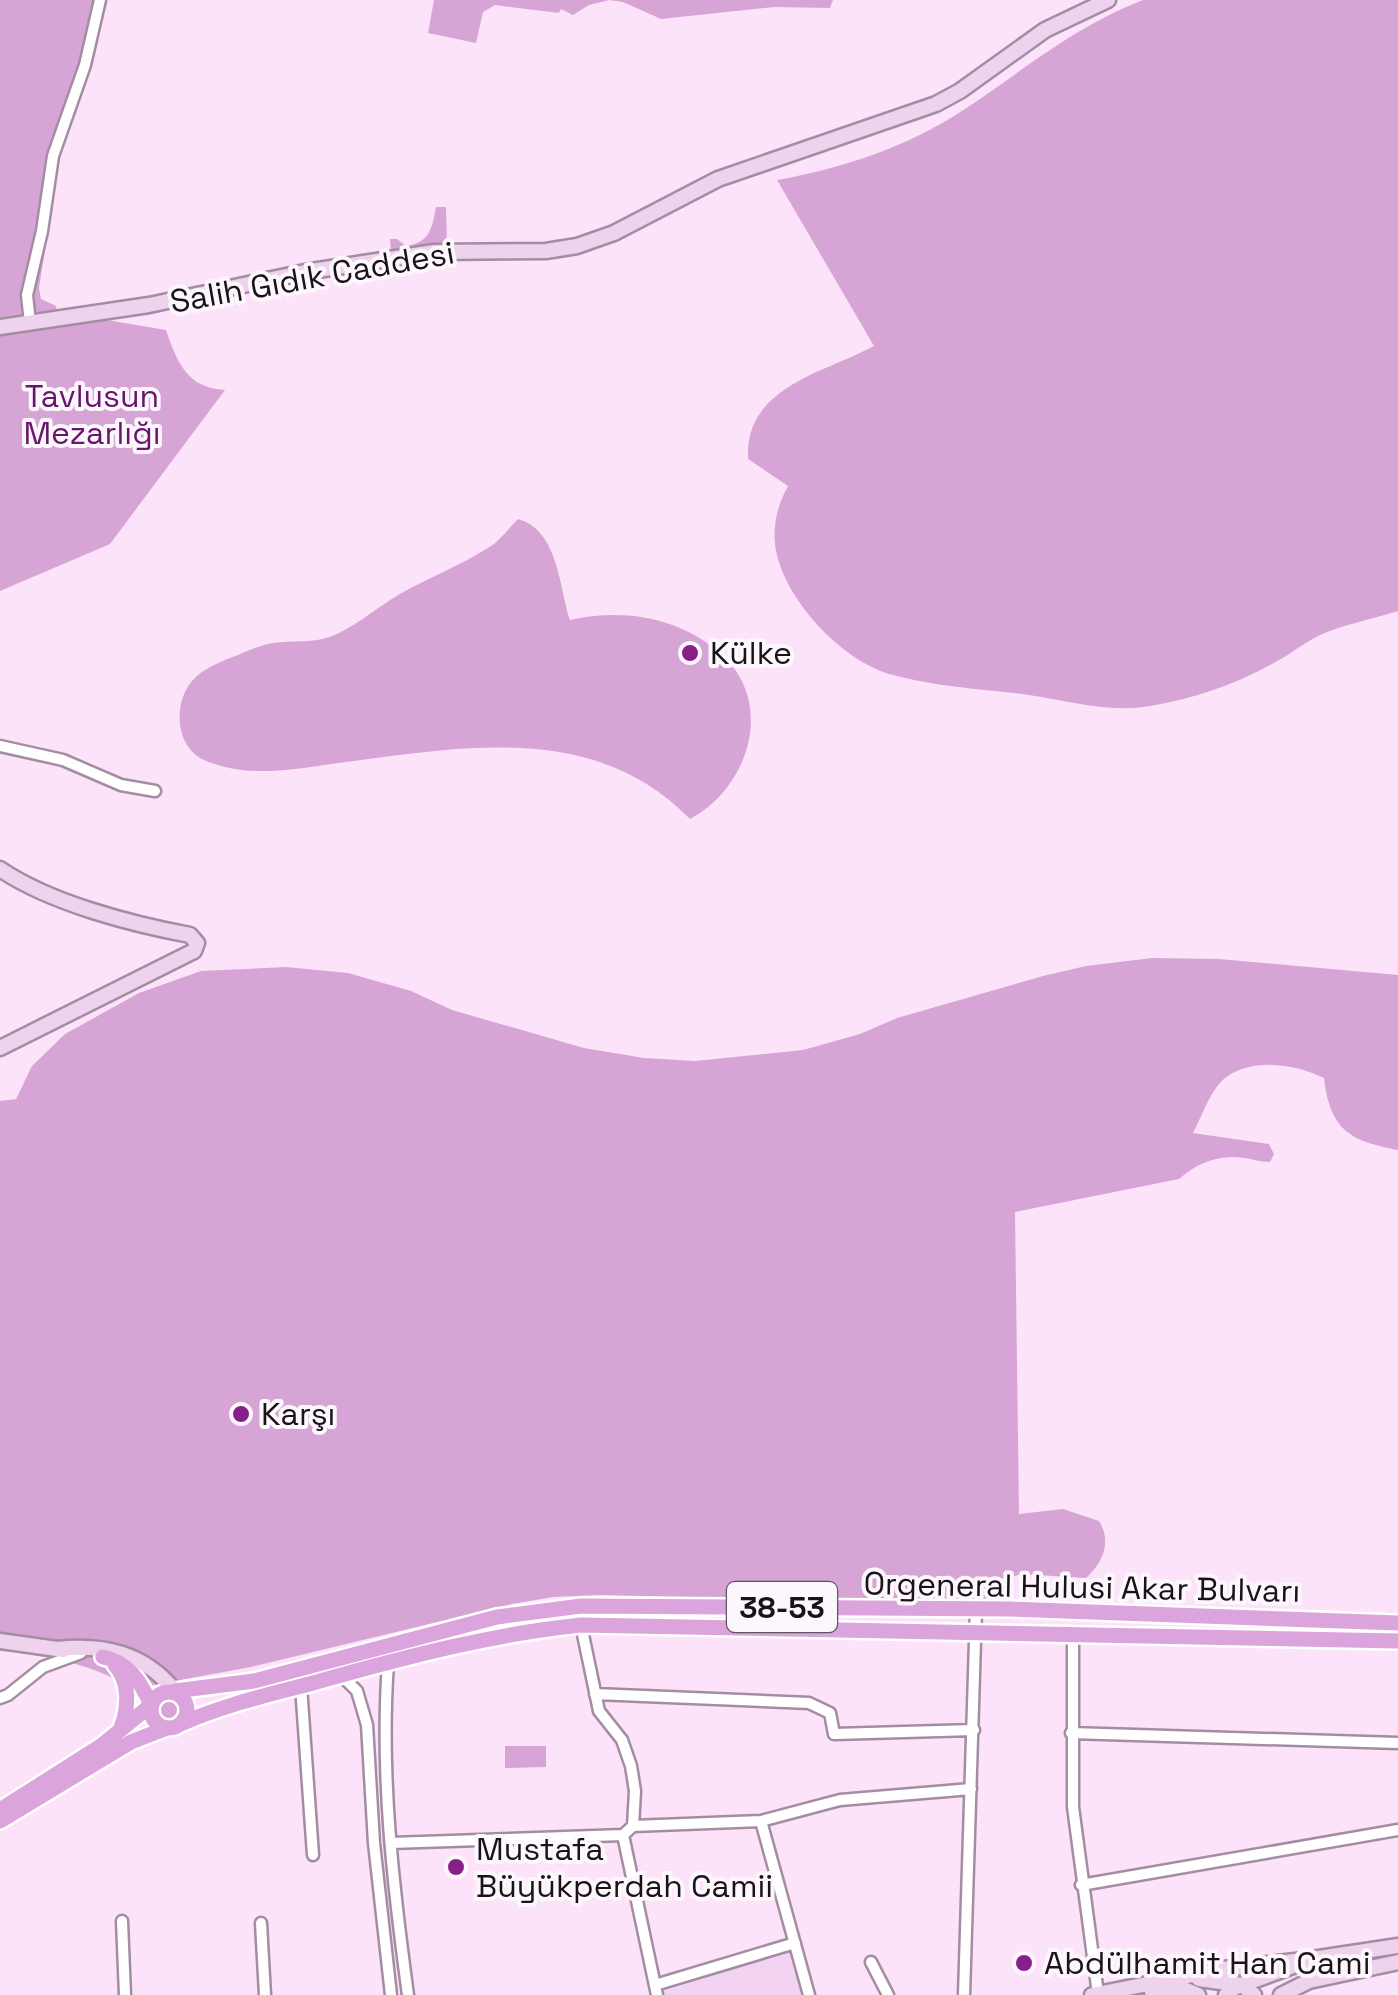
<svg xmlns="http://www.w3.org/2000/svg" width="1398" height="1995" font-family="'Space Grotesk',sans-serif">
<rect width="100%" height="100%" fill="#fce3fa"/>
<path fill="#f2d3f1" d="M793 1950 803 1995H662L661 1992Z"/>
<path fill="#d7a5d5" d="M0 0H105L95 48 61 149 39 288 41 299 56 306 60 326 107 320 166 330C177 362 187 388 225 390L110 544 0 591Z
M434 0H833L830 8 774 7 661 19 623 2 609 0 589 5 573 15 561 9 559 13 495 5 483 12 476 43 428 33Z
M1143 0H1398V611C1372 619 1342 625 1318 636 1302 644 1288 656 1272 664 1234 685 1192 699 1150 706 1107 713 1070 701 1029 695 985 689 936 687 893 675 842 662 781 597 775 544 773 523 778 504 788 486L748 459C744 387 824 373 874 346L777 180C844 168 907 147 965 109 1024 70 1075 26 1143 0Z
M436 207H446L447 247 391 253 390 239H397L406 246C430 243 432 228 436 207Z
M518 519C558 530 559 586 570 620 624 608 681 617 723 656 776 706 747 789 690 819 593 719 455 748 331 764 290 770 244 778 204 760 175 747 173 703 192 681 203 668 222 661 238 655 249 650 261 645 273 643 291 640 310 643 326 638 347 633 378 607 398 595 428 578 462 565 491 546 501 539 510 527 518 519Z
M1152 958 1219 959 1398 975V1150C1351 1141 1330 1131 1324 1078 1295 1063 1244 1056 1219 1084 1208 1097 1201 1118 1193 1133L1269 1144 1274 1154 1270 1162C1260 1162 1253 1159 1244 1158 1220 1154 1197 1163 1179 1179L1015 1212 1019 1514 1063 1509 1099 1521C1112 1542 1103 1563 1086 1578L1021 1574 1012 1577 987 1604 599 1595 553 1597 512 1604 251 1667 120 1691 117 1680C79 1661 42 1655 0 1651V1101L16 1099 32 1066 65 1034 139 993 201 971 286 967 348 973 411 991 452 1010 584 1048 644 1058 695 1061 803 1050 860 1034 897 1018 1043 976 1086 966Z
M154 1709a15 15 0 1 1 30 0a15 15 0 1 1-30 0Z
M505 1746H546V1767L505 1768Z"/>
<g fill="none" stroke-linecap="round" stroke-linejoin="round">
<defs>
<path id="street" d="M30 323 27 295 42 231 53 156 85 65 100 0
M0 746 63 760 121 785 155 791
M581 1625 599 1711 622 1740 631 1766 635 1791 633 1826
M1073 1636V1807L1098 1994
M388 1663C380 1774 393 1885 408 1995
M341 1675 357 1691 367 1725 374 1843 391 1995
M301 1686 313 1855
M595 1694 809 1703 830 1713 834 1734 974 1730
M0 1698 8 1695 43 1667 81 1653
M1071 1733 1398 1743
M761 1821 840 1800 971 1789
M623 1835 633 1826 761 1821 809 1995
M391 1843 623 1835 657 1995
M1081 1885 1398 1830
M122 1921 125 1995
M261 1923 265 1995
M871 1962 888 1995
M655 1985 795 1943
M964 1995 976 1609"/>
<path id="secondary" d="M0 327 149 305 305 272 434 252 546 251 577 246 614 233 718 179 936 104 960 91 1045 30 1108 0
M0 869C50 903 131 924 190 935L197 943 194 951 0 1048
M0 1641 64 1650
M57 1649C104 1644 144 1653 175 1691
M1199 1979 1242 1985 1254 1995
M1152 1992 1186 1990 1198 1995
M1092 1995 1223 1969 1312 1959
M1226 1995 1234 1988 1312 1959 1398 1946
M1281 1995 1309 1981 1398 1962"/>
<path id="primary" d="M115 1665C130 1682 129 1707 121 1728
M175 1691 254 1681 497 1617 581 1606 1010 1609 1398 1623
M151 1710a18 18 0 1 1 36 0a18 18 0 1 1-36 0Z
M181 1724C225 1704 273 1694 320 1681 405 1657 493 1634 581 1625L1398 1641
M0 1810 102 1745 151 1705C141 1682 128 1662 103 1657
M0 1821 131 1742 167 1728"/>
</defs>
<use href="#street" stroke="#a48da3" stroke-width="15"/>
<use href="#secondary" stroke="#a48da3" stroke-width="19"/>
<use href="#primary" stroke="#fff" stroke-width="20"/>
<use href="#street" stroke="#fff" stroke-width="10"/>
<use href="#secondary" stroke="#eed2ee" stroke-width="14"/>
<use href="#primary" stroke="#dca4dc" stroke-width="15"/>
</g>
<g fill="#862088" stroke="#fcf7fc" stroke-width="4">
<circle cx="690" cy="653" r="10"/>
<circle cx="241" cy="1414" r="10"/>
<circle cx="456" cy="1867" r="10"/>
<circle cx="1024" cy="1963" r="10"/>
</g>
<g text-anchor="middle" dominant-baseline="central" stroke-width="8" stroke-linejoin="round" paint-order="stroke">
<rect fill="#fcf7fc" stroke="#5e565d" stroke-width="2.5" x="727" y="1582" width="110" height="50" rx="8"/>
<g font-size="30" font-weight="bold" fill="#1a1119">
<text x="782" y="1607">38-53</text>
</g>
<g font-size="32" fill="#1a1119" stroke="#fcf7fc">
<text transform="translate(312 277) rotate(-10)">Salih Gıdık Caddesi</text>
<text transform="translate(1082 1587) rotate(1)">Orgeneral Hulusi Akar Bulvarı</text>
</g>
<g font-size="32" fill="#6a136b" stroke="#fcf7fc">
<text x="92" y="396">Tavlusun<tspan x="92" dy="37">Mezarlığı</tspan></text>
</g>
<g font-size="32" fill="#1a1119" stroke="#fcf7fc" text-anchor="start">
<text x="710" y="653">Külke</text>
<text x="261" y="1414">Karşı</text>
<text x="476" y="1849">Mustafa<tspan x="476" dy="37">Büyükperdah Camii</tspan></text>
<text x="1044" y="1963">Abdülhamit Han Cami</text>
</g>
</g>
</svg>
